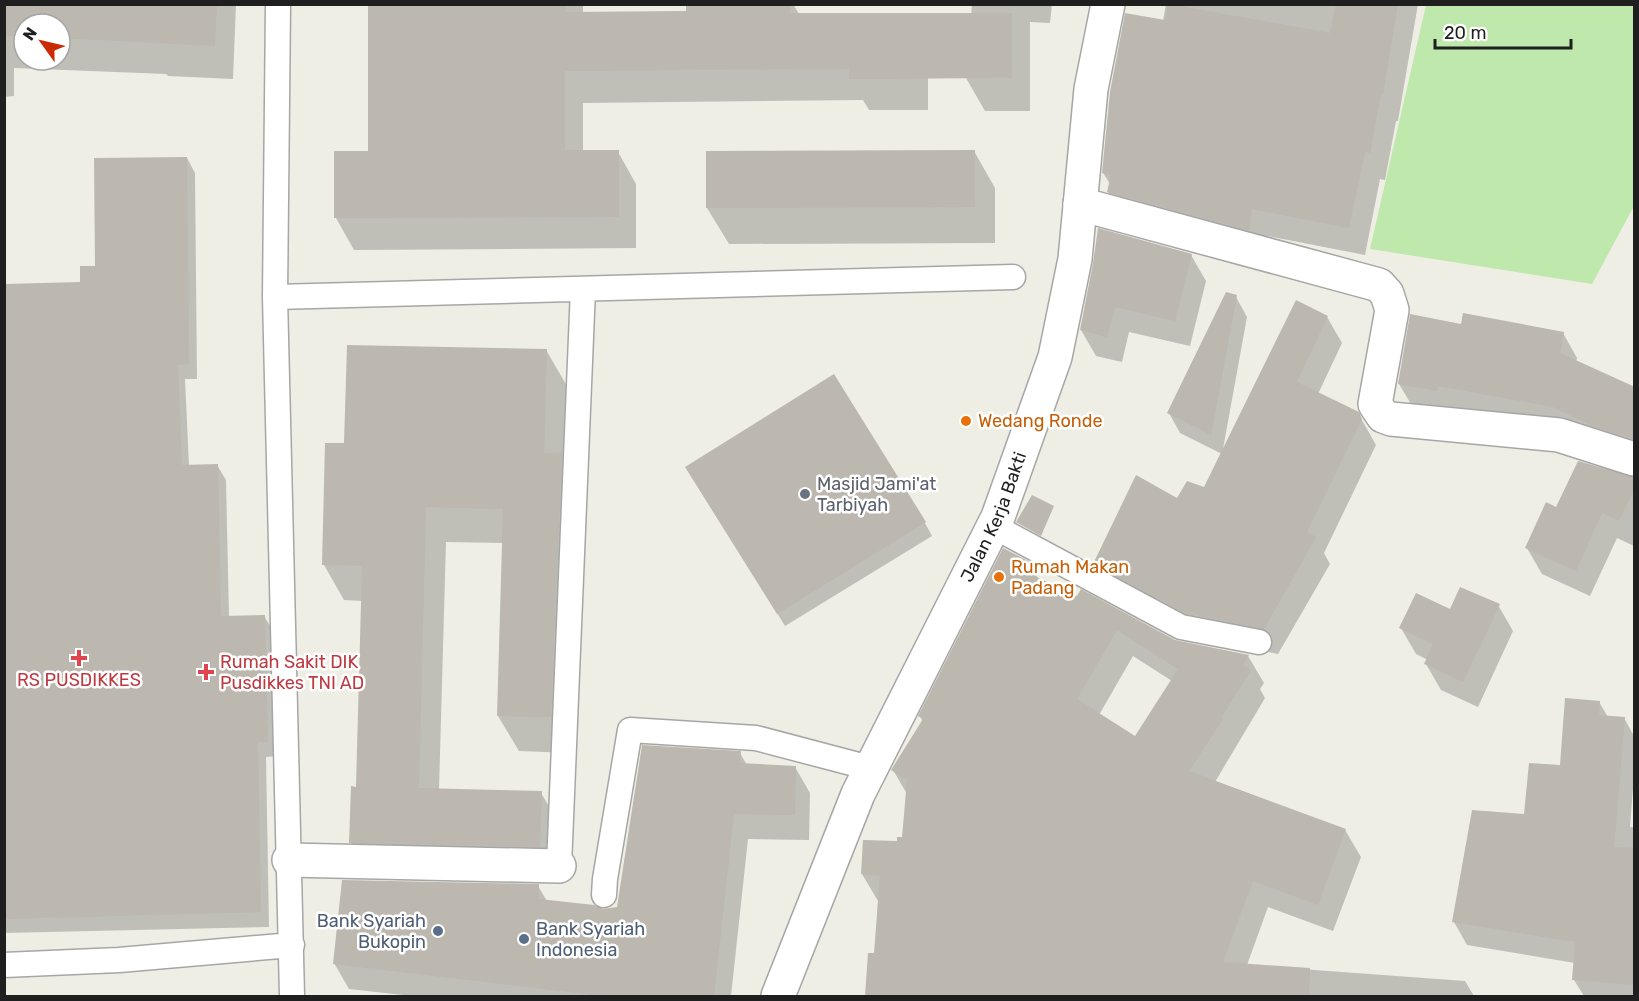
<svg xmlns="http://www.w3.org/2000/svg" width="1639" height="1001" font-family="Rubik,sans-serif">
<rect width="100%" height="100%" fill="#efeee5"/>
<path fill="#bee8ac" d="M1426 5H1634V206L1592 284 1370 249Z"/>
<path fill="#0003" fill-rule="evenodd" d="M4 4H236L233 79 168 76 166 74 14 68V96L4 97ZM24 24H60V60H24Z
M526 4H583V13L688 12V4H793L799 14 928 46V110H869L863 100 583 103V152H618L636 184V248L354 250 336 218 370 152Z
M972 4H1052L1050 23 1030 22V111H985L966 78Z
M1166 4H1418L1398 121H1396L1385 180 1380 179 1365 255 1268 236 1264 257 1124 219 1108 192 1110 184 1103 173 1163 21Z
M974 151 995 188V243L729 244 707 208Z
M187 158 195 173 197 379H185L189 466 217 465 226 480 229 617 264 616 273 631 276 756 266 757 269 927 4 933V489L81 284Z
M1191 255 1206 281 1190 346 1129 332 1122 362 1096 356 1081 330Z
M1236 297 1247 317 1223 449 1327 317 1342 343 1318 394 1358 413 1376 445 1324 553 1330 564 1278 654 1202 639 1110 589 1095 564 1178 500 1205 488 1222 454 1180 433 1169 413Z
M1462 325 1563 333 1577 358 1576 362 1634 389V459L1414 409 1399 384Z
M546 350 567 386 564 460 571 753 519 751 498 716 503 543 446 542 439 790 541 793 562 828 560 882 371 878 351 842 357 788 362 601 344 600 324 565 346 445Z
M1634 479V546L1617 538 1590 596 1542 574 1527 548 1557 509Z
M695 480 925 523 932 536 785 626Z
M1029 563 1039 580 1174 641 1248 656 1264 683 1260 689 1265 698 1215 782 1345 830 1361 857 1333 931 1268 907 1247 965 1465 981 1474 996H867L870 954 875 955 878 901 862 874 903 839 907 794 893 770 923 722 920 716ZM1133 656 1172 681 1135 738 1099 715Z
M1498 605 1513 631 1478 707 1441 690 1426 664 1428 660 1416 654 1401 628Z
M1599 702 1608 717 1624 718 1634 736V775L1630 827H1634V996H1584L1574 980 1575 963 1467 945 1454 922 1525 816 1562 767Z
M740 753 747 765 795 767 810 793 809 840 748 839 731 996H412L349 989 334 963 538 886 547 901 602 911 618 909Z"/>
<path fill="#bcb7af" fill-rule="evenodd" d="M4 4H217L215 46 60 38V24H24V36H4Z
M368 4H565V12L686 11V4H790V13H1012V78L849 79V69L565 71V150H619V217L334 218V151H368Z
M1168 4 1330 33 1336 4H1398L1383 94H1381L1370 153 1365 152 1349 228 1252 209 1249 230 1107 192 1111 175 1102 173 1110 92 1125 13 1165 20Z
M975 150V207L706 208V151Z
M187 157 189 364 178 365 182 465 218 464 221 616 265 615 268 742H258L261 912 4 919V284L80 282V266H95L94 158Z
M1098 228 1192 254 1175 321 1115 307 1107 337 1080 330 1093 263Z
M1226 292 1237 295 1211 435 1167 413Z
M1296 300 1328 316 1297 382 1359 412 1362 419 1307 532 1316 537 1264 629 1186 613 1093 564 1136 475 1177 498 1187 481 1204 487Z
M1463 313 1564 332 1560 353 1635 387V439L1594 427 1553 407 1438 386 1437 391 1398 384 1410 314 1461 324Z
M347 345 547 349 544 453H562L551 717 497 716 503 509 426 507 419 788 542 791 540 847 349 843 351 786 356 787 362 566 322 565 325 443H344Z
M834 374 926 522 777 614 685 467Z
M1578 461 1635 477V488L1619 521 1602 513 1576 571 1525 548 1546 502 1556 507Z
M1032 495 1054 506 1041 536 1016 522Z
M1003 548 1030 562 1026 572 1077 596 1081 589 1175 640 1249 655 1243 665 1251 670 1221 718 1223 719 1189 771 1346 829 1318 905 1253 881 1223 962 1310 968 1309 996H865L868 953H874L880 876 861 874 863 840 897 841V837H902L907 780 891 770 923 719 918 716ZM1117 630 1178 669 1135 736 1077 699Z
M1460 587 1500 604 1463 682 1424 664 1433 644 1399 628 1416 593 1450 609Z
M1565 698 1600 701 1599 715 1625 717 1614 847 1635 848V985L1572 980 1575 942 1452 922 1472 810 1524 814 1529 763 1560 765Z
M642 745 741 751 740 763 796 766 795 815 734 814 714 996H602L333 964 342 880 539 884V899L594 905 603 909 617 907Z"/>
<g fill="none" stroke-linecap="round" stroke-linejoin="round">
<defs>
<path id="service" d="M278 4 275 297 292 996
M275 297 1013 277
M993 526 1181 627 1259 642
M559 866 583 289
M604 895 605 879 630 730 756 738 870 768
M4 965 119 960 292 945"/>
<path id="minor" d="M1080 204 1379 285 1387 294 1392 310 1375 404 1383 416 1391 419 1559 435 1634 459
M289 860 559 866"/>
<g id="tertiary">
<path id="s1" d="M778 996 858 794 998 517 1055 357 1075 259 1091 89 1108 4"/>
</g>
</defs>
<use href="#service" stroke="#a6a6a6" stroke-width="27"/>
<use href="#minor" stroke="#a6a6a6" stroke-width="36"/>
<use href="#tertiary" stroke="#a6a6a6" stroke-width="36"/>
<use href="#service" stroke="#fff" stroke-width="24"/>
<use href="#minor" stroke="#fff" stroke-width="33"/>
<use href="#tertiary" stroke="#fff" stroke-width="33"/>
</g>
<g fill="#e8710a" stroke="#fff" stroke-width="2">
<circle cx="966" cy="421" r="6"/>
<circle cx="999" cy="577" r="6"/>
</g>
<circle fill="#6b7280" stroke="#fff" stroke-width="2" cx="805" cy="494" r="6"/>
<g fill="#e0444e" stroke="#fff" stroke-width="2">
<path d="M76 649h6v6h6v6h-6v6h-6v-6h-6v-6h6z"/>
<path d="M203 663h6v6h6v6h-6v6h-6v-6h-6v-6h6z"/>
</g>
<g fill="#5c6f8a" stroke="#fff" stroke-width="2">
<circle cx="438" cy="931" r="6"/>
<circle cx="524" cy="939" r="6"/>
</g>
<g text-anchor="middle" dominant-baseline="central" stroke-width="5" stroke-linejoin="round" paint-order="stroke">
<g font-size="18" fill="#c56008" stroke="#fff" text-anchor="start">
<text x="978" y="421">Wedang Ronde</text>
<text x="1011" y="567">Rumah Makan<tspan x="1011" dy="21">Padang</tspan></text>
</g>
<g font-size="18" fill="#5b616d" stroke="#fff" text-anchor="start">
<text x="817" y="484">Masjid Jami'at<tspan x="817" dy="21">Tarbiyah</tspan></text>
</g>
<g font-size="18" fill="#1f1f1f" stroke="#fff">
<text stroke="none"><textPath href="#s1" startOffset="526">Jalan Kerja Bakti</textPath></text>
</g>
<g font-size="18" fill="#be3a42" stroke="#fff" text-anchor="start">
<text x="220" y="662">Rumah Sakit DIK<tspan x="220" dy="21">Pusdikkes TNI AD</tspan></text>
<text x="79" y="680" text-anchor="middle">RS PUSDIKKES</text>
</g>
<g font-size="18" fill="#4e5e75" stroke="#fff" text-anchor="end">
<text x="426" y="921">Bank Syariah<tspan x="426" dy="21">Bukopin</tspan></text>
<text x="536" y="929" text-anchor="start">Bank Syariah<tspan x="536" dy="21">Indonesia</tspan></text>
</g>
</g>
<rect width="1639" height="1001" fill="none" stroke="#1f1f1f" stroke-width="12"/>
<g transform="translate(42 42) rotate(304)"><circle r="28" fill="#ffffff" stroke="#a5a5a5" stroke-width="1.5"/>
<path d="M0-4.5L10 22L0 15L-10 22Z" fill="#c92b04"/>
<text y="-9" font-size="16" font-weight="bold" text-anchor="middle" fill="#1f1f1f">N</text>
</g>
<path d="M1435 39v9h136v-9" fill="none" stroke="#1f1f1f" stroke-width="3"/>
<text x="1444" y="39" font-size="18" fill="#1f1f1f" stroke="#ffffff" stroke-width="4.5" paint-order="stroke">20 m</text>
</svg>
